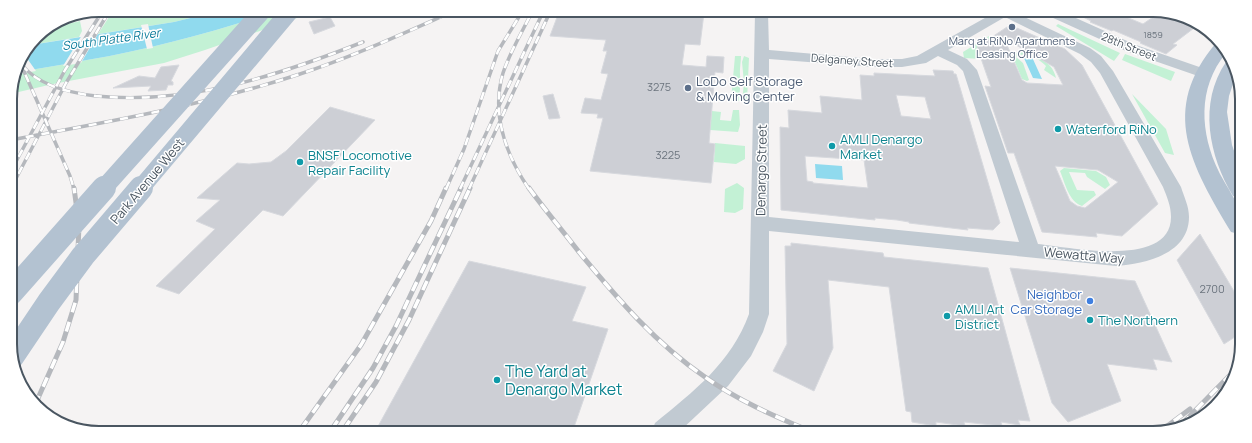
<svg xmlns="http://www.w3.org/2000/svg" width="1252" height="443" font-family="Manrope,sans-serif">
<rect width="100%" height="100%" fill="#f5f3f3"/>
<path fill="#c3f1d5" d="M126 10H131L132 18 151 13 150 10 219 11 174 22 98 34 109 17 116 16Z
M278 11H317L205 50 164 63 53 84 10 94 16 73C39 68 63 65 87 60 152 49 216 31 278 11Z
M80 21 82 31 79 37 31 45 40 32 46 29Z
M1058 24 1120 53 1114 61 1056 26Z
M989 36 991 38 977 47 982 59 964 58 963 52Z
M1021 51C1030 51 1044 59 1050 66 1053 69 1055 74 1056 78L1044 70 1046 66C1039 59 1025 50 1016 57L1023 63 1029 80 1027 81 1022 79 1012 55Z
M1125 54 1175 72 1171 81 1122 60Z
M735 56H741C741 64 738 75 742 83L740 88 739 101 731 100Z
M744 56 749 58 747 100 742 102 744 83 742 62Z
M1132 94 1166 129 1174 155 1165 153Z
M733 110H739L740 125 738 132 710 130 712 111 721 112 720 120 731 121Z
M715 143 745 146V159L736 164 714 162Z
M1064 168 1096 171 1106 177 1110 185 1105 189 1087 177 1085 173 1069 172 1077 190 1094 191 1096 195 1082 206C1069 202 1065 183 1060 171Z
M737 183 744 188 743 209 735 213 724 212 725 189Z"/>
<path fill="#90daee" d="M219 11H278C216 31 152 49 87 60 63 65 39 68 16 73L19 60 31 45 174 22Z
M1023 56 1032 57 1042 79 1033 78Z
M815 164 842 166 843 180 816 178Z"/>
<path fill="#f5f3f3" d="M148 24 153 48 147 49 141 25Z
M99 32 81 63 63 66 82 35Z
M24 54 36 71 15 75 19 60Z"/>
<path fill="#cdcfd5" stroke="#d7d9de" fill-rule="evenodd" d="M559 12H633L693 17 694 13H704L700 45 685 44 682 65 706 67 707 56 724 57 723 73 715 72 709 143 715 144 711 183 590 171 603 118H597L598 114 581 113 585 98 601 100 608 74 601 73 607 51H603L606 40 550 36Z
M1077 14H1119L1143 24 1156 15H1182L1198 25 1173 44 1177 45 1166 54 1140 43 1141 42 1113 30 1112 31 1090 22 1091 21Z
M330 17 335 26 314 34 309 22Z
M1010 25 1065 49 1082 65 1158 204 1122 236 1096 233 1097 237 1042 232 1014 153H1008L985 86 991 87 977 47ZM1004 38 1054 67 1063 85 1027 83 1022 80ZM1055 166 1098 170 1118 182 1085 208 1077 206 1070 201Z
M179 65 171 81 173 82V85H168L166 90 148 91 151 86 113 88 139 76 155 78 161 67Z
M933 70 953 71 954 74H956L1000 223 993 230 967 228 968 230 909 223V222L897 220 875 218V220L781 210 780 127 789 128 788 110 822 113 820 96 862 100 860 75 874 76V73L935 76ZM896 95 925 97 931 119 901 116ZM805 156 864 160 868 188 813 183V182L807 181Z
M553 94 560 118 549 119 543 96Z
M330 107 375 120 283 216 263 210 179 294 156 286 215 229 196 221 220 200 197 198 237 163 249 164 271 162 286 151Z
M1200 234 1238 298V335L1224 344 1177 260Z
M791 243 883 253 884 257 988 268 1030 421 1018 420 1020 425 1001 422 1002 426 964 422 965 426 936 422V426L912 422 911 412 906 411 889 287 828 280 833 348 814 391 773 371 787 344 785 246H791Z
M469 261 586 287 572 321 608 329 573 430H376Z
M1010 268 1135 281 1172 362 1153 359 1157 370 1107 364 1121 401 1068 422 1052 403Z"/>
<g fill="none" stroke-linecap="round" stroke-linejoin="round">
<path fill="#c1cad2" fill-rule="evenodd" d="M755 13H768L769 50 873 59H902L917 56 992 14H1018L1090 48 1101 56 1113 71 1181 187C1184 197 1189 206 1189 217 1189 254 1145 264 1116 266L769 231V314L763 332 751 356 728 386 680 431H652L655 423C694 391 731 363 749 314ZM1005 17 1080 54 1091 62 1100 73 1163 187C1167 197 1171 206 1171 217 1171 269 1068 247 1038 244L977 70 967 59 948 50ZM938 56 957 65 963 71 1019 242 769 217V59L873 67H902L926 63Z
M1050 14H1067L1136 45 1208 70 1210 73 1208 76 1203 77 1198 76 1126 51 1051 17Z"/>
<path fill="#b3c2d1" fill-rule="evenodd" d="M1217 42H1221L1226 53C1197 88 1200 133 1219 172 1223 180 1238 204 1240 210 1241 217 1240 227 1239 234L1231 232C1192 166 1158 110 1217 42Z
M1230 61 1236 75 1229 96 1227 112 1232 145 1240 168V198L1233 196C1209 156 1198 103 1226 62Z"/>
<defs>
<path id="rail-far1" d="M19 60 70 176 74 189
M22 65C39 86 70 93 96 96 189 105 277 76 363 42
M10 140C107 122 206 105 300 74 352 57 402 34 452 12
M11 171 65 70 102 12
M11 188 66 83 110 10
M446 189 464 149 498 51 522 12
M460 189 543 12
M469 189 550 12
M529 189C506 155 491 114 503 73 510 52 522 32 532 12"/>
<path id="rail" d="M529 188C545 210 562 230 579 252 617 298 655 343 705 377 737 400 774 416 810 431
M35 405 63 342 76 300 79 225 74 188
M1182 424 1237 368
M301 429 361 345 431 221 446 188
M332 429 373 368 396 326 461 188
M344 429 376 382 409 320 470 188
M1158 433 1190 409"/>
</defs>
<use href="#rail-far1" stroke="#b5b8bd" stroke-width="3.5"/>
<use href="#rail" stroke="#b5b8bd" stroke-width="5"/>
<use href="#rail-far1" stroke="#fff" stroke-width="2.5" stroke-dasharray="8" stroke-linecap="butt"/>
<use href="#rail" stroke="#fff" stroke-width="3.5" stroke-dasharray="10" stroke-linecap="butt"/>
<path stroke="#b3c2d1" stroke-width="18" d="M103 189 262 11
M140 189 290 11"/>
<path stroke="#b3c2d1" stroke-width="24" d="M11 293 104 188
M12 357 49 302 83 256 141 188"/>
</g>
<g fill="#5c6f8a" stroke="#fff" stroke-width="1.5">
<circle cx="1012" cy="27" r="4"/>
<circle cx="688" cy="88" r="4"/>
</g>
<g fill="#0f9aa8" stroke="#fff" stroke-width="1.5">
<circle cx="1058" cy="129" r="4"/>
<circle cx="832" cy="146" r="4"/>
<circle cx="300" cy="162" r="4"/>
<circle cx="947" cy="316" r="4"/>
<circle cx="1090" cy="320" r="4"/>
<circle cx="497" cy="380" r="4"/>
</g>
<circle fill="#3f7fe0" stroke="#fff" stroke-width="1.5" cx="1090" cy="301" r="4"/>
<g text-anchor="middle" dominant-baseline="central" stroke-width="3" stroke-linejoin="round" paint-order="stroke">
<g font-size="9" fill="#6b747e">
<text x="1153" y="34">1859</text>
</g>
<g font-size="11" fill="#4e5e75" stroke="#fff">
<text x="1012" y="40">Marq at RiNo Apartments<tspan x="1012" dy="13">Leasing Office</tspan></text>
</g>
<g font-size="11" fill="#4a5661" stroke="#fff">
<text transform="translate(1129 46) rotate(22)">28th Street</text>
<text transform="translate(852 60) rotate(4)">Delganey Street</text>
</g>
<g font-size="11" fill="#6b747e">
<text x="659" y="86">3275</text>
<text x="668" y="154">3225</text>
<text x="1212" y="288">2700</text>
</g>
<g font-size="12" font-style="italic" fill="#0c7c9b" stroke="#fff">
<text transform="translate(111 39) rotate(-8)">South Platte River</text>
</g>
<g font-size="13" fill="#4e5e75" stroke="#fff" text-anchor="start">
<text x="696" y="81">LoDo Self Storage<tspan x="696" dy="15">&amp; Moving Center</tspan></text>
</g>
<g font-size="13" fill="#0d838f" stroke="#fff" text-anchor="start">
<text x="1066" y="129">Waterford RiNo</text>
<text x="840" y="139">AMLI Denargo<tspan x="840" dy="15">Market</tspan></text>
<text x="308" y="155">BNSF Locomotive<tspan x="308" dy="15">Repair Facility</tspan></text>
<text x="955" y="309">AMLI Art<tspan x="955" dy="15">District</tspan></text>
<text x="1098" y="320">The Northern</text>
</g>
<g font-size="13" fill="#4a5661" stroke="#fff">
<text transform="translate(761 170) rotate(-89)">Denargo Street</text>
<text transform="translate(147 181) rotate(-50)">Park Avenue West</text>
<text transform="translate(1084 255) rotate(5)">Wewatta Way</text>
</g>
<g font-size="13" fill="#366cbe" stroke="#fff" text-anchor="end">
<text x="1082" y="294">Neighbor<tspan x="1082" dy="15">Car Storage</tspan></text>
</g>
<g font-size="16" fill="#0d838f" stroke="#fff" text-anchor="start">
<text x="505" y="371">The Yard at<tspan x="505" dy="18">Denargo Market</tspan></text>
</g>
</g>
<path d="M0 0H1252V443H0ZM99 17H1153A82 82 0 0 1 1235 99V344A82 82 0 0 1 1153 426H99A82 82 0 0 1 17 344V99A82 82 0 0 1 99 17Z" fill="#fff" fill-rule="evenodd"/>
<path fill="none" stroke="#4a5661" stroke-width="2" d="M99 17H1153A82 82 0 0 1 1235 99V344A82 82 0 0 1 1153 426H99A82 82 0 0 1 17 344V99A82 82 0 0 1 99 17Z"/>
</svg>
